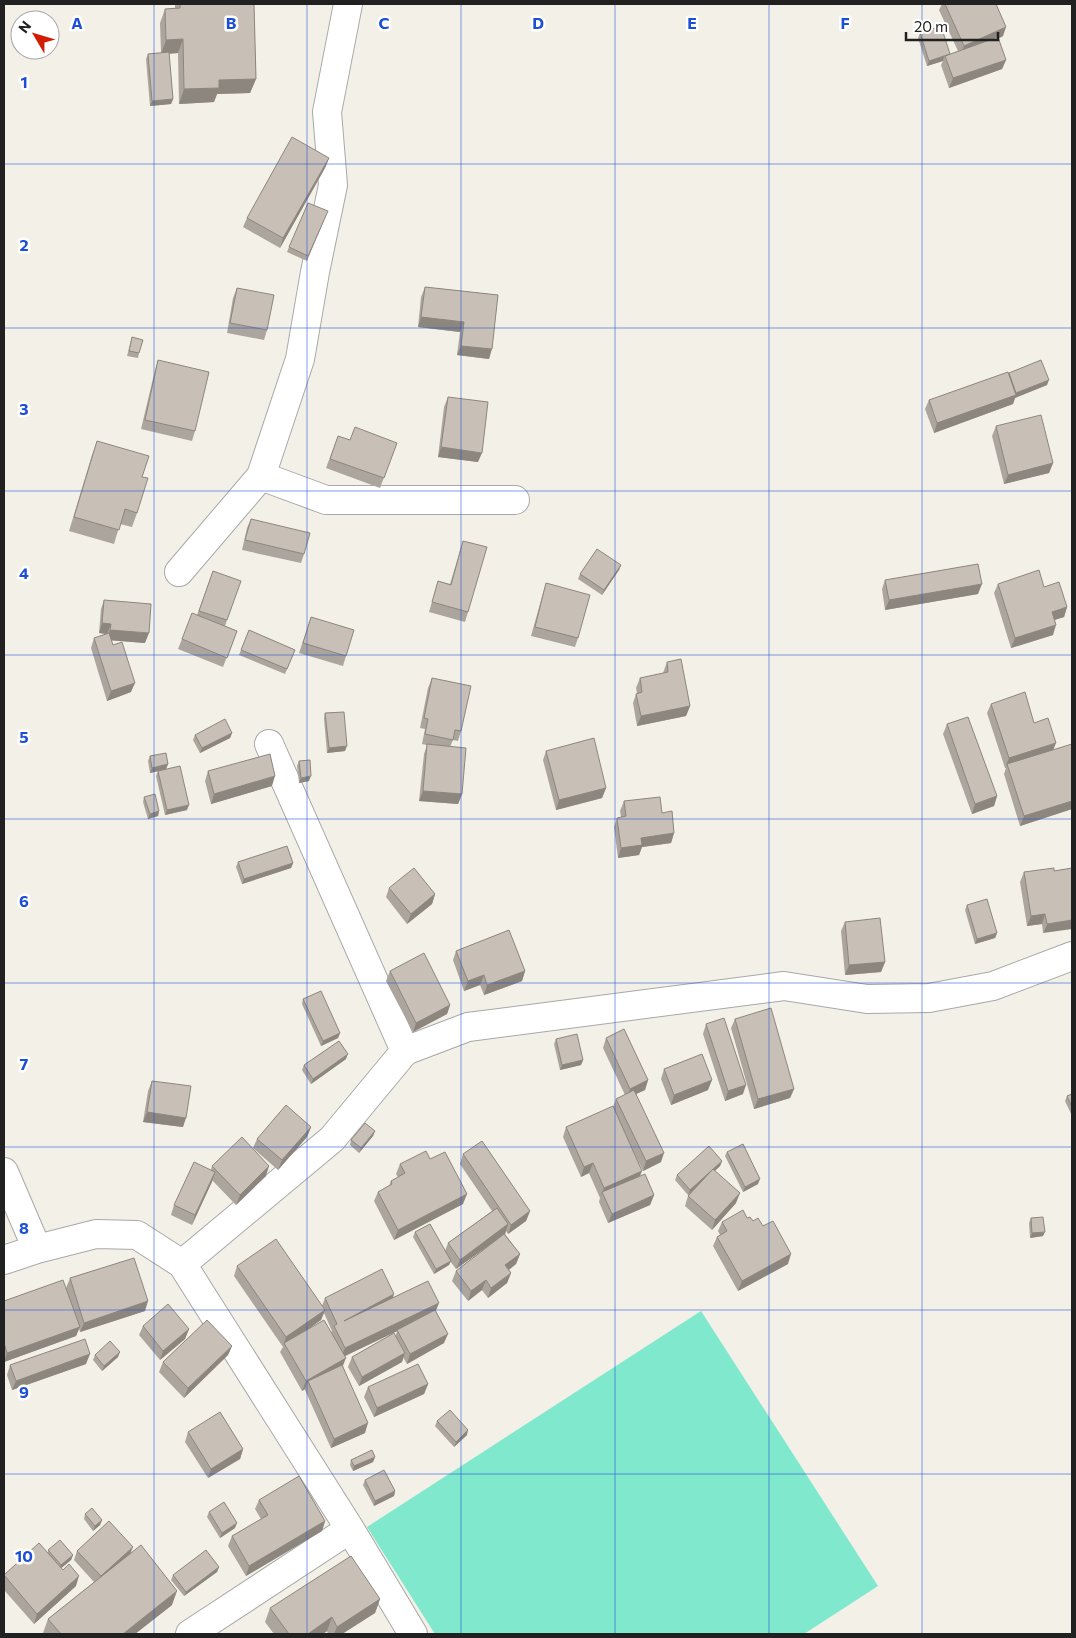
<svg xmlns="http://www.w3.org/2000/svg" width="1076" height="1638" font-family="Commissioner,sans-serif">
<rect width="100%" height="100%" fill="#f2f0e7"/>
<path fill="#7fe8cd" d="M701 1311 878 1586 804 1634H435L367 1527Z"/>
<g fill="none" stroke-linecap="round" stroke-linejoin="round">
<defs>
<path id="minor" d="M261 476 326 500H515
M179 572 261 476 300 359 315 272 333 185 327 112 348 4
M269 744 405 1051
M4 1172 37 1249
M4 1260 37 1249 96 1234 137 1235 182 1264 332 1139 405 1051 468 1027 784 986 867 999 929 998 993 986 1072 956
M182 1264 350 1529 413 1634
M190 1634 350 1529"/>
</defs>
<use href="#minor" stroke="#a8a8a8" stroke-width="30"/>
<use href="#minor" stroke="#fff" stroke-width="28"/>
</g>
<path fill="#aca59d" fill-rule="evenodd" d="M175 4H254L256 79 250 93 217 94 214 102 179 104 178 53 169 54 173 99 171 104 150 106 146 59 148 54 161 53 160 23 165 9 175 8Z
M942 4H996L1003 36 998 39 1006 60 1002 69 949 88 941 65 943 61 927 66 918 38 920 33 950 54 958 51 939 10Z
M329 158 325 168 280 248 243 227 247 218Z
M326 216 307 261 287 252 289 247Z
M425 287 498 295 489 359 457 355 460 332 418 327 421 297Z
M237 288 267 330 264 340 227 333 233 298Z
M132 337 139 353 138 358 127 356Z
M158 360 195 431 192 441 141 429 155 370Z
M1009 373 1047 385 1015 398 1013 404 934 433 925 409 929 400Z
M448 397 478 462 438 457 444 407Z
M996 426 1053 463 1049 473 1004 484 992 436Z
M338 436 350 440 397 443 380 488 326 468Z
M97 441 142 477 137 513 132 527 120 524 114 544 69 531 92 455Z
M251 519 304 554 301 563 242 550 247 528Z
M463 541 468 612 465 622 429 612 438 581 450 584Z
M621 565 619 570 602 595 578 579 580 574Z
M213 571 227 620 225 626 237 631 223 667 178 649 182 639 197 615Z
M885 580 978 594 885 610 882 589Z
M546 583 578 638 575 647 531 636 543 593Z
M998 584 1044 587 1067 607 1064 617 1054 620 1053 635 1011 648 994 593Z
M104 600 145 643 111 640 131 692 107 701 91 648 94 638 107 634 99 633 101 609Z
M311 617 346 656 343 666 299 653Z
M249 630 295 650 285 674 239 655Z
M667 662 690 706 686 716 637 726 633 703 636 694 637 693 636 688 640 678 663 673Z
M432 678 461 731 458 741 453 740 450 747 462 794 458 804 419 801 424 754 427 745 422 744 425 729 420 728 428 688Z
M991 704 1034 723 1054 750 1072 744V809L1020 826 1004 774 1006 768H1005L987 713Z
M325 713 345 751 327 753 324 718Z
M947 724 997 796 994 806 972 814 943 734Z
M232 733 230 738 200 753 193 740 195 735Z
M546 751 606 788 602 798 556 810 543 760Z
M150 756 168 764 166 769 187 810 165 815 156 776 158 771 163 770 150 773 148 761Z
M299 761 309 781 299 783 297 766Z
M208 771 272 786 211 804 205 781Z
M144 797 159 811 158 816 148 819 143 802Z
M624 801 662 813 674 833 671 843 642 847 639 855 618 858 614 827 617 818 621 817 620 811Z
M238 862 293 863 291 868 242 884 236 867Z
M1072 868 1043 933 1042 924 1027 926 1020 882 1024 872 1054 871Z
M389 888 435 894 432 904 407 924 386 897Z
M967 905 997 933 995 938 975 944 965 910Z
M845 922 885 962 881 972 845 975 841 931Z
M456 951 525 971 522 981 484 995 480 985 464 991 453 960Z
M390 971 450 1005 447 1014 413 1032 386 981Z
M303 999 340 1033 338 1038 321 1046 302 1004Z
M735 1019 794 1089 790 1098 754 1109 731 1028Z
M706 1024 743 1094 725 1101 703 1034Z
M606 1038 648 1080 645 1090 636 1094 661 1162 643 1171 631 1147 640 1176 654 1195 650 1205 608 1223 599 1202 600 1198 589 1173 581 1177 563 1137 566 1127 613 1107 616 1099 625 1095 603 1048Z
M556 1039 583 1060 581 1065 560 1070 554 1044Z
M346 1059 311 1084 302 1070 304 1065Z
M664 1069 708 1090 671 1105 661 1079Z
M152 1081 183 1127 143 1122 148 1091Z
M1072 1094V1116L1065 1101 1067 1096Z
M311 1127 307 1137 278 1170 253 1148 257 1139Z
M375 1131 373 1136 359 1153 350 1145 351 1140Z
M727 1152 758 1184 743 1192 725 1156Z
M463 1154 530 1211 526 1221 508 1234 506 1231 505 1234 520 1254 516 1264 509 1270 511 1273 507 1283 488 1298 482 1290 468 1301 452 1281 456 1271 500 1237 456 1269 450 1261 449 1265 434 1274 413 1237 415 1232 445 1251 448 1243 492 1211 460 1164Z
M430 1159 463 1204 394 1240 374 1201 378 1192 389 1186 391 1181 398 1177 396 1174 400 1164Z
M722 1161 720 1166 715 1171 736 1203 712 1230 685 1206 688 1196 696 1188 688 1195 675 1180 677 1175Z
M212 1166 266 1176 236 1205 212 1180 192 1225 171 1215 174 1205 211 1170Z
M747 1218 763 1226 788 1264 738 1291 713 1246 717 1237 720 1235 718 1231 722 1222Z
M1031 1218 1043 1236 1030 1238 1029 1223Z
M237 1266 322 1306 325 1298H393L436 1311 444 1343 407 1364 403 1357 402 1362 359 1386 348 1367 352 1357 396 1335 397 1331 344 1356 343 1366 365 1433 331 1448 305 1390V1389L302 1391 280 1352 283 1347 234 1276ZM324 1313 332 1331 331 1333 311 1327 321 1320Z
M70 1278 145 1311 80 1332 79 1328 76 1336 4 1362V1301L66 1288Z
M143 1326 189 1329 185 1339 160 1360 139 1335Z
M232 1346 228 1355 184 1398 159 1372 163 1362Z
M95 1355 118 1357 102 1371 93 1360Z
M86 1364 12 1390 7 1375 10 1365Z
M428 1384 424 1394 374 1417 364 1397 368 1387Z
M437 1421 467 1435 454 1447 435 1426Z
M188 1432 243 1449 240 1459 208 1478 185 1442Z
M375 1457 373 1462 353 1471 350 1465 351 1460Z
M365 1480 395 1491 394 1496 374 1506 363 1485Z
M259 1500 325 1521 322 1531 246 1576 228 1546 232 1536 261 1519 255 1509Z
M209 1512 235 1528 220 1538 207 1517Z
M85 1514 102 1520 100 1525 93 1531 84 1519Z
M48 1550 73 1555 71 1560 61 1568 76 1586 34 1624 4 1590V1575L48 1553Z
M77 1551 130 1554 172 1605 135 1634H44L43 1633 48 1619 94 1582 74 1560Z
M219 1567 217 1572 184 1596 171 1580 173 1575Z
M380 1599 375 1613 342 1634H328L327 1631 323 1634H274L265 1622 270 1608Z"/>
<path fill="#8c867f" d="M1006 27 1003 36 960 56 964 46Z
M183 39 178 53 161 54 166 40Z
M944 56 943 61 927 66 929 61Z
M1006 60 1002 69 949 88 953 78Z
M256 79 250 93 217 94 214 102 179 104 184 89 219 80Z
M173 99 171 104 150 106 152 101Z
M329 158 325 168 280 248 283 238Z
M421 317 464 322 460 332 418 327Z
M461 346 492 349 489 359 457 355Z
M1049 380 1047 385 1015 398 1013 404 934 433 937 423 1016 393Z
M441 447 482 453 478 462 438 457Z
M1053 463 1049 473 1004 484 1008 475Z
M621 565 619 570 602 595 604 590Z
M982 584 978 594 885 610 889 600Z
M1067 607 1064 617 1048 622 1052 612Z
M102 623 111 624 107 634 99 633Z
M1056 625 1053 635 1011 648 1015 638Z
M110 630 149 633 145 643 106 640Z
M135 683 131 692 107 701 111 691Z
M690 706 686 716 637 726 641 716Z
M232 733 230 738 200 753 202 748Z
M1056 743 1052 753 1007 764 1005 768 1009 758Z
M347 746 345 751 327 753 329 748Z
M168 764 166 769 150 773 152 768Z
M275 776 272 786 211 804 214 794Z
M311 776 309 781 299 783 301 778Z
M606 788 602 798 556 810 559 800Z
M423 791 462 794 458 804 419 801Z
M997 796 994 806 972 814 975 804Z
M1072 801V809L1020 826 1024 816Z
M189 805 187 810 165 815 167 810Z
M159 811 158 816 148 819 150 814Z
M674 833 671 843 642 847 639 855 618 858 621 848 641 838Z
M293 863 291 868 242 884 244 879Z
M435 894 432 904 407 924 411 914Z
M1045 914 1042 924 1027 926 1031 916Z
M1072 920V929L1043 933 1047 924Z
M997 933 995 938 975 944 977 939Z
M885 962 881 972 845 975 849 965Z
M525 971 522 981 484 995 487 985Z
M484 975 480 985 464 991 468 981Z
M450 1005 447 1014 413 1032 416 1023Z
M340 1033 338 1038 321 1046 323 1041Z
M348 1054 346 1059 311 1084 313 1079Z
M583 1060 581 1065 560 1070 562 1065Z
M648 1080 645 1090 627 1098 630 1089Z
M712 1080 708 1090 671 1105 674 1095Z
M746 1085 743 1094 725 1101 728 1091Z
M794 1089 790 1098 754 1109 758 1099Z
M147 1112 186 1118 183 1127 143 1122Z
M311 1127 307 1137 278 1170 282 1160Z
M375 1131 373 1136 359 1153 361 1148Z
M664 1153 661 1162 643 1171 646 1161Z
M722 1161 720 1166 688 1195 690 1190Z
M593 1163 589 1173 581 1177 584 1167Z
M269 1166 266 1176 236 1205 240 1195Z
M642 1171 638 1181 602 1192 600 1198 604 1188Z
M215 1172 212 1182 192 1225 195 1215Z
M760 1179 758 1184 743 1192 745 1187Z
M740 1193 736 1203 712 1230 715 1220Z
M467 1194 463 1204 394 1240 398 1230Z
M654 1195 650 1205 608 1223 612 1214Z
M530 1211 526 1221 508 1234 511 1225Z
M508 1224 505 1234 456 1269 460 1260Z
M1045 1232 1043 1236 1030 1238 1032 1233Z
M520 1254 516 1264 502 1275 505 1265Z
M791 1254 788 1264 738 1291 742 1281Z
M451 1261 449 1265 434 1274 436 1269Z
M511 1273 507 1283 488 1298 491 1288Z
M486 1280 482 1290 468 1301 471 1291Z
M394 1294 391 1304 344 1321Z
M148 1301 145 1311 80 1332 84 1323Z
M439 1303 435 1313 341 1358 345 1348Z
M325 1310 321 1320 285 1345 284 1343 286 1337Z
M80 1327 76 1336 4 1362 7 1353Z
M189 1329 185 1339 160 1360 163 1351Z
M448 1334 444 1343 407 1364 410 1354Z
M232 1346 228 1355 184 1398 188 1388Z
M120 1352 118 1357 102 1371 104 1366Z
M405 1353 402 1362 359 1386 362 1377Z
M90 1354 86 1364 12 1390 16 1381Z
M346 1358 342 1368 308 1381 305 1389 302 1391 306 1381Z
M428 1384 424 1394 374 1417 377 1408Z
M368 1423 365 1433 331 1448 334 1439Z
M468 1430 467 1435 454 1447 456 1442Z
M243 1449 240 1459 208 1478 211 1469Z
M375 1457 373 1462 353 1471 354 1466Z
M395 1491 394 1496 374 1506 375 1501Z
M102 1520 100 1525 93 1531 95 1526Z
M325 1521 322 1531 246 1576 249 1566Z
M237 1523 235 1528 220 1538 222 1533Z
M133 1547 129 1557 97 1586 101 1576Z
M73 1555 71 1560 59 1570 61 1565Z
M219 1567 217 1572 184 1596 186 1592Z
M79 1576 76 1586 34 1624 37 1614Z
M177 1591 172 1605 135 1634H123Z
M380 1599 375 1613 342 1634H334L337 1627Z
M332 1617 327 1631 323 1634H308Z"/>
<path fill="#c8c0b6" stroke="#8c867f" d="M180 4H254L256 79 219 80V88L184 89 183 39 166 40 165 9 180 8Z
M945 4H996L1006 27 964 46Z
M941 26 950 54 929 61 920 33Z
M998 37 1006 60 953 78 945 56Z
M169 52 173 99 152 101 148 54Z
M292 137 329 158 283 238 247 218Z
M308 203 328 211 308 256 289 247Z
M425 287 498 295 492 349 461 346 464 322 421 317Z
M237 288 274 295 267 330 230 323Z
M132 337 143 340 139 353 129 351Z
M158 360 209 372 195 431 145 420Z
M1041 360 1049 380 1016 393 1009 373Z
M1008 372 1016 395 937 423 929 400Z
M448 397 488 402 482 453 441 447Z
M1041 415 1053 463 1008 475 996 426Z
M355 427 397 443 384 478 330 459 338 436 350 440Z
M97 441 149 456 142 477 148 478 137 513 125 509 119 530 74 517Z
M251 519 310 533 304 554 245 540Z
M463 541 487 547 468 612 432 602 438 581 451 585Z
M597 549 621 565 604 590 580 574Z
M978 564 982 584 889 600 885 580Z
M1039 570 1044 587 1059 582 1067 607 1052 612 1056 625 1015 638 998 584Z
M213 571 241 581 227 620 199 611Z
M546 583 590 595 578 638 535 627Z
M104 600 151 604 149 633 110 630 111 624 102 623Z
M192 613 237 631 227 658 182 639Z
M311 617 354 630 346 656 303 643Z
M249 630 295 650 287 669 241 650Z
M109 633 113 645 122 642 135 683 111 691 94 638Z
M681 659 690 706 641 716 636 694 642 692 640 678 668 672 667 662Z
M432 678 471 686 461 731 455 730 453 740 425 734 428 719 424 718Z
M1025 692 1034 723 1048 718 1056 743 1009 758 991 704Z
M344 712 347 746 329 748 325 713Z
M968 717 997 796 975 804 947 724Z
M225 719 232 733 202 748 195 735Z
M594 738 606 788 559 800 546 751Z
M427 744 466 748 462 794 423 791Z
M1072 744V801L1024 816 1007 764Z
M166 753 168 764 152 768 150 756Z
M270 754 275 776 214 794 208 771Z
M310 760 311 776 301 778 299 761Z
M180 766 189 805 167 810 158 771Z
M155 794 159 811 150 814 144 797Z
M660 797 662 813 672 811 674 833 641 838 642 845 621 848 617 818 626 816 624 801Z
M287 846 293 863 244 879 238 862Z
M414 868 435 894 411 914 389 888Z
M1054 868V871L1072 868V920L1047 924 1045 914 1031 916 1024 872Z
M987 899 997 933 977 939 967 905Z
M880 918 885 962 849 965 845 922Z
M509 930 525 971 487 985 484 975 468 981 456 951Z
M424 953 450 1005 416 1023 390 971Z
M321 991 340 1033 323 1041 303 999Z
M771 1008 794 1089 758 1099 735 1019Z
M724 1018 746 1085 728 1091 706 1024Z
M624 1029 648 1080 630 1089 606 1038Z
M577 1034 583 1060 562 1065 556 1039Z
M339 1041 348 1054 313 1079 304 1065Z
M702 1054 712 1080 674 1095 664 1069Z
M152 1081 191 1086 186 1118 147 1112Z
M634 1090 664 1153 646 1161 616 1099Z
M1072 1094V1107L1067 1096Z
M286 1105 311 1127 282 1160 257 1139Z
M613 1106 642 1171 604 1188 593 1163 584 1167 566 1127Z
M365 1123 375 1131 361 1148 351 1140Z
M242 1137 269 1166 240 1195 212 1166Z
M482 1141 530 1211 511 1225 463 1154Z
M743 1144 760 1179 745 1187 727 1152Z
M709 1146 722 1161 690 1190 677 1175Z
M426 1151 430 1159 445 1152 467 1194 398 1230 378 1192 392 1184 391 1181 405 1173 400 1164Z
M194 1162 215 1172 195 1215 174 1205Z
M713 1169 740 1193 715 1220 688 1196Z
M645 1174 654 1195 612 1214 602 1192Z
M497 1208 508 1224 460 1260 448 1243Z
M743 1210 747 1218 750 1217 753 1221 758 1218 763 1226 773 1221 791 1254 742 1281 717 1237 727 1231 722 1222Z
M1043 1217 1045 1232 1032 1233 1031 1218Z
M430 1224 451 1261 436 1269 415 1232Z
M504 1234 520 1254 505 1265 511 1273 491 1288 486 1280 471 1291 456 1271Z
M276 1239 325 1310 286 1337 237 1266Z
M134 1258 148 1301 84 1323 70 1278Z
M382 1269 394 1294 344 1321 428 1281 439 1303 345 1348 334 1326 337 1324 325 1298Z
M63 1280 80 1327 7 1353 4 1343V1301Z
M168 1304 189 1329 163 1351 143 1326Z
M435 1310 448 1334 410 1354 397 1330Z
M207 1320 232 1346 188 1388 163 1362Z
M324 1320 346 1358 306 1381 284 1343Z
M394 1333 405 1353 362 1377 352 1357Z
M85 1339 90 1354 16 1381 10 1365Z
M110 1341 120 1352 104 1366 95 1355Z
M418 1364 428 1384 377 1408 368 1387Z
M342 1365 368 1423 334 1439 308 1381Z
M450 1410 468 1430 456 1442 437 1421Z
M220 1412 243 1449 211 1469 188 1432Z
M372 1450 375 1457 354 1466 351 1460Z
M384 1470 395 1491 375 1501 365 1480Z
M299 1476 325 1521 249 1566 232 1536 268 1515 259 1500Z
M224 1502 237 1523 222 1533 209 1512Z
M92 1508 102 1520 95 1526 85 1514Z
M109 1521 133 1547 101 1576 77 1551Z
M60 1540 73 1555 61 1565 48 1550Z
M39 1543 63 1570 69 1564 79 1576 37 1614 4 1575Z
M141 1545 177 1591 123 1634H61L48 1619Z
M206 1550 219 1567 186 1592 173 1575Z
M351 1556 380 1599 337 1627 332 1617 308 1634H289L270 1608Z"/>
<path fill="none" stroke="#1d4ed8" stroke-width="1" stroke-opacity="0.55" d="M154 4V1634M307 4V1634M461 4V1634M615 4V1634M769 4V1634M922 4V1634M4 164H1072M4 328H1072M4 491H1072M4 655H1072M4 819H1072M4 983H1072M4 1147H1072M4 1310H1072M4 1474H1072"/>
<g font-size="16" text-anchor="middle" font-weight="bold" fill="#1d4ed8" stroke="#fff" stroke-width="5" stroke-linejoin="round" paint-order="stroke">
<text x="77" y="29">A</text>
<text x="231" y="29">B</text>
<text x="384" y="29">C</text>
<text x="538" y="29">D</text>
<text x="692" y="29">E</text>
<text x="845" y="29">F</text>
<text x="24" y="88">1</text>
<text x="24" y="251">2</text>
<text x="24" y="415">3</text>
<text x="24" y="579">4</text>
<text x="24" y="743">5</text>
<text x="24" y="907">6</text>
<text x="24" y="1070">7</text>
<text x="24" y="1234">8</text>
<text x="24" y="1398">9</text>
<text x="24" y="1562">10</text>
</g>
<rect width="1076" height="1638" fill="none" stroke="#212121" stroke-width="10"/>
<g transform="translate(35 35) rotate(308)"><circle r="24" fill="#ffffff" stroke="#a6a6a6"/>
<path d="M0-4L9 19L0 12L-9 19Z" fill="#d31b00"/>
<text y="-8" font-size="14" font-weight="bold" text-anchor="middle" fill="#212121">N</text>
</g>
<path d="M906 32v8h92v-8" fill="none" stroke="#212121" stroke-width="2.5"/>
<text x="914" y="32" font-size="15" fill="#212121" stroke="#ffffff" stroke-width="4" paint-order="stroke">20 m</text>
</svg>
